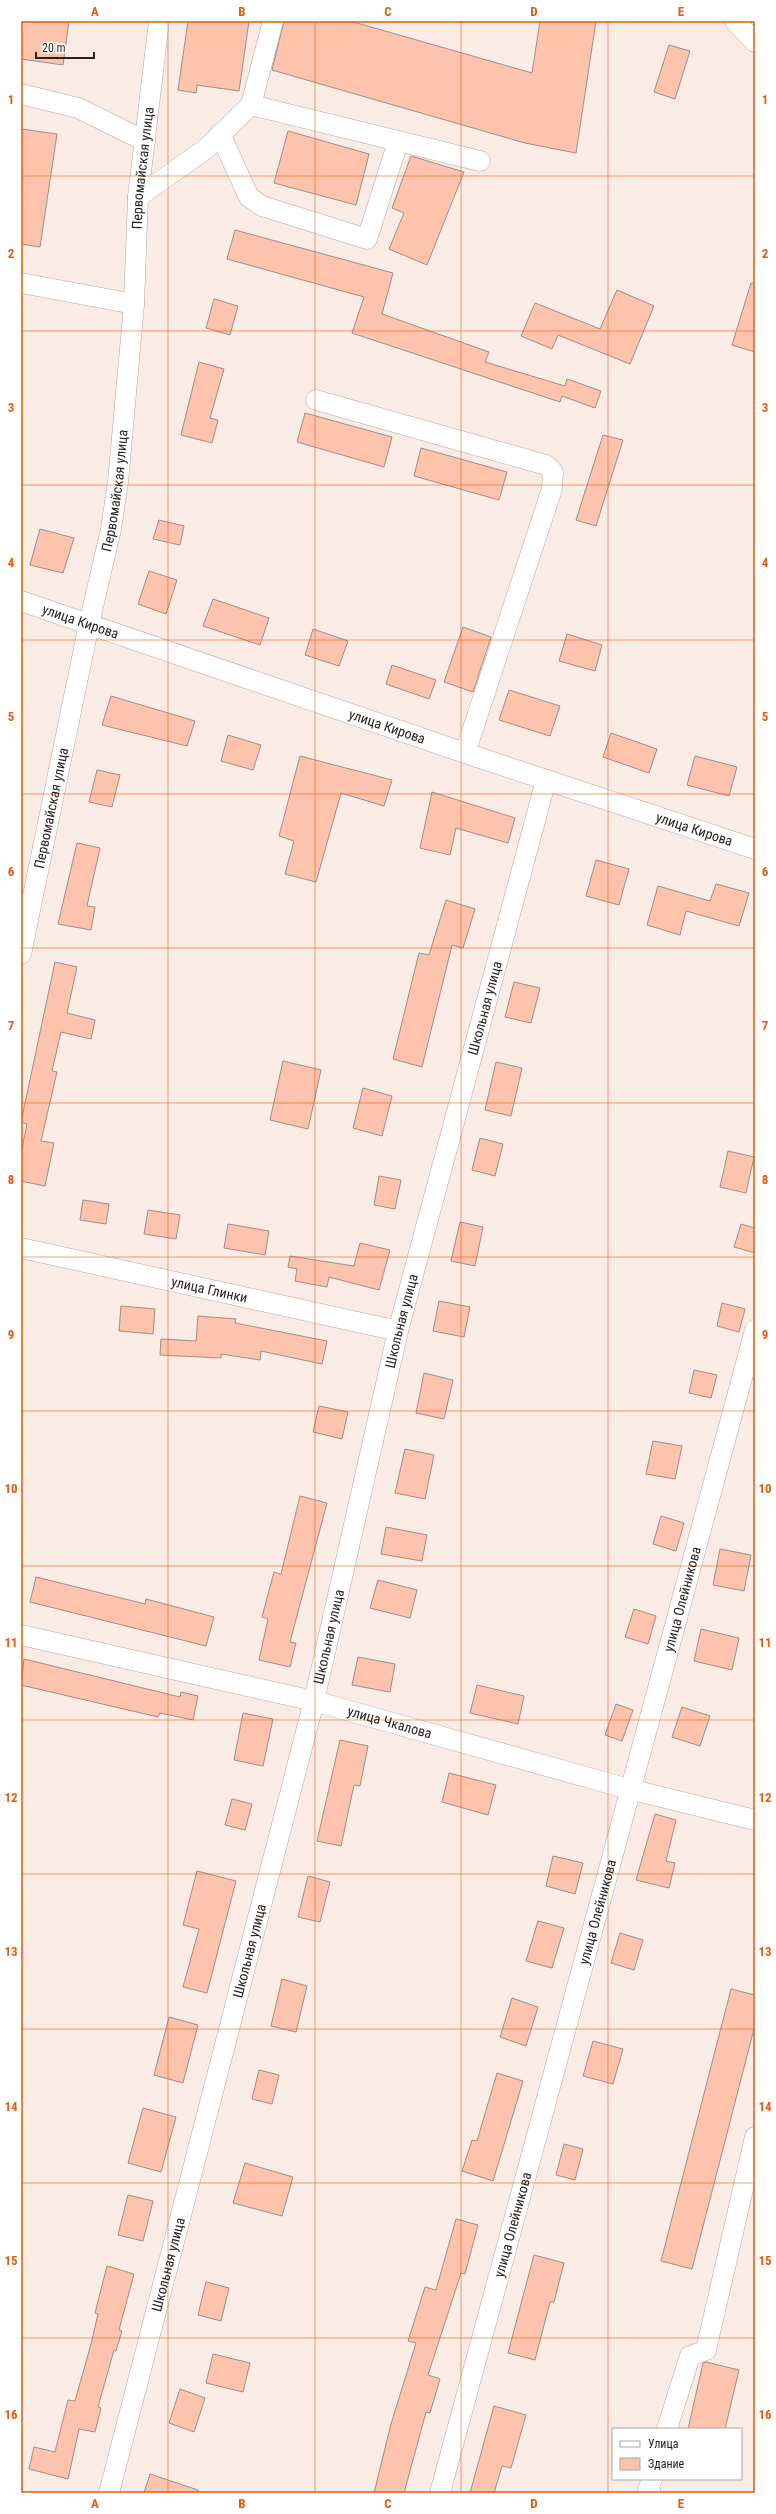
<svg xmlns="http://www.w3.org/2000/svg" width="776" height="2514" font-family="'Roboto Condensed',sans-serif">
<rect width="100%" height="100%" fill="#fbebe5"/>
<path fill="#fec3ad" stroke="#9d8e89" d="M21 21H69L63 65 21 59Z
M188 21H249L239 91 197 85 196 93 178 90Z
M284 21H350L532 73 540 21H596L576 153 525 143 272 70Z
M669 45 690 51 675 99 654 92Z
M21 129 57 134 40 247 21 244Z
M288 131 369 154 356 205 274 183Z
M411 156 464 172 427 265 389 249 404 213 392 208Z
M235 230 393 273 382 314 489 352 485 362 565 386 567 379 601 391 595 408 562 396 560 402 352 333 364 297 227 259Z
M751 283H755V352L732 345Z
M617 290 654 306 630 364 558 335 552 349 521 336 535 303 600 329Z
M214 299 238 306 230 335 206 328Z
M199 362 224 369 210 418 218 420 212 443 181 435Z
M305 413 392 437 384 467 297 442Z
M603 435 623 440 596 526 576 520Z
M421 448 507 472 499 500 414 476Z
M159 520 184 526 180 545 153 539Z
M40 529 74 538 63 573 30 565Z
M149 571 177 580 166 614 138 604Z
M213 599 269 618 260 645 203 626Z
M463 627 491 637 473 692 444 682Z
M313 629 348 641 339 666 305 655Z
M567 634 602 645 595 671 559 661Z
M392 665 436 680 429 699 386 684Z
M509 690 560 706 550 736 499 720Z
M111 696 195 721 187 746 102 725Z
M611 733 657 749 649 773 603 757Z
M228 735 261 745 253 770 221 761Z
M300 756 392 780 384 806 341 793 316 882 285 874 294 841 279 836Z
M695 756 737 767 729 796 687 785Z
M97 770 120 775 112 807 89 802Z
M432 792 515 818 508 843 456 828 450 855 420 848Z
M77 843 100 848 87 906 95 907 91 930 58 924Z
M596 860 629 869 619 905 586 896Z
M716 884 749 893 739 926 686 911 680 935 647 925 658 886 710 901Z
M446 900 475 909 463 948 452 945 422 1067 393 1059 419 953 429 955Z
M55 962 77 967 67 1013 95 1020 91 1039 61 1032 52 1071 57 1072 41 1141 54 1143 45 1186 21 1181V1153L27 1124 21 1122Z
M514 982 540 988 531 1023 505 1017Z
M283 1061 321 1070 308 1129 270 1120Z
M496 1062 522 1068 511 1116 485 1110Z
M363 1088 392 1096 382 1136 353 1128Z
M480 1138 503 1144 495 1176 472 1170Z
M728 1151 754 1157 746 1193 720 1187Z
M379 1176 401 1180 395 1209 374 1205Z
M83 1200 109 1204 106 1224 80 1220Z
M148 1210 180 1215 176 1239 144 1234Z
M460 1222 483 1227 475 1266 451 1261Z
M228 1224 269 1231 265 1255 224 1248Z
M741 1224 755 1228V1253L734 1247Z
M360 1243 390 1250 379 1290 329 1277 327 1287 295 1281 297 1269 288 1267 290 1256 354 1266Z
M439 1301 470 1307 464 1337 433 1331Z
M722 1303 745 1309 739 1332 717 1326Z
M121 1306 155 1309 153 1334 119 1331Z
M198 1316 236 1319 235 1323 327 1341 322 1364 261 1351 260 1360 221 1354V1358L160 1355 161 1339 196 1341Z
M694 1370 717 1375 711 1398 689 1393Z
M424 1373 453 1380 444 1419 416 1413Z
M319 1406 348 1412 342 1439 313 1432Z
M653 1441 682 1446 675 1479 646 1474Z
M405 1449 434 1455 425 1499 395 1493Z
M300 1496 327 1503 290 1642 296 1643 290 1667 259 1660 268 1619 262 1617 274 1572 281 1574Z
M661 1516 684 1523 676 1551 653 1544Z
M386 1527 427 1535 422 1561 381 1554Z
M720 1549 751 1555 744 1591 713 1585Z
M36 1577 145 1604 146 1599 214 1617 206 1646 30 1602Z
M378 1580 417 1590 410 1618 370 1608Z
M634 1609 656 1616 648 1644 625 1637Z
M701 1629 739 1638 732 1670 694 1661Z
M358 1657 395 1664 390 1692 352 1685Z
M24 1659 180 1697 181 1692 198 1696 193 1720 160 1713 158 1717 21 1685Z
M477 1685 524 1696 518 1724 470 1713Z
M616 1704 633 1710 622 1741 605 1735Z
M682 1707 710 1716 700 1746 672 1737Z
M243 1713 273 1719 263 1766 234 1760Z
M340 1740 368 1746 360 1786 354 1785 341 1846 317 1841Z
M449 1773 496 1785 488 1815 442 1802Z
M232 1799 252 1804 245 1830 225 1825Z
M655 1814 676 1820 666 1861 675 1863 669 1888 636 1880Z
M553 1856 583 1863 575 1894 546 1886Z
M197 1871 236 1881 207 1993 183 1987 199 1929 183 1925Z
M308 1876 330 1882 320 1922 298 1917Z
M538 1921 564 1928 552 1968 526 1961Z
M620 1933 643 1940 634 1970 611 1963Z
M282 1979 307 1986 296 2032 271 2026Z
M731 1989 755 1995V2025L692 2269 661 2261Z
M512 1998 538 2007 526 2046 500 2037Z
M169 2017 198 2025 183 2083 154 2075Z
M593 2041 623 2049 613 2084 583 2076Z
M259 2070 279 2075 272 2104 252 2099Z
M497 2073 523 2081 493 2181 462 2171 472 2140 477 2141Z
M143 2108 176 2117 161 2172 128 2163Z
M564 2144 583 2149 575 2180 556 2175Z
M245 2163 293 2177 282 2216 233 2203Z
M128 2195 153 2201 143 2241 118 2235Z
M456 2219 478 2225 465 2274 461 2273 428 2375 440 2379 430 2413 426 2412 404 2493H374L391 2424 416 2343 408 2341 425 2287 436 2290Z
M534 2255 564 2263 554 2302H550L535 2360 508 2353Z
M107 2266 134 2274 119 2330 122 2331 116 2351 114 2350 98 2407 101 2408 95 2432 79 2429 68 2479 29 2469 34 2447 55 2452 68 2400 75 2401 91 2344 98 2314 95 2313Z
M206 2282 229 2288 221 2321 198 2315Z
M213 2354 250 2363 243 2392 206 2383Z
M706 2362 739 2370 725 2429H688L703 2363Z
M180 2389 205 2398 194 2432 169 2423Z
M494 2406 526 2415 511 2468 502 2466 494 2493H470Z
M150 2474 198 2490V2493H144Z"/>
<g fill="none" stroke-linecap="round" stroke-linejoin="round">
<defs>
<g id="minor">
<path d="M735 21 755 42"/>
<path d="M21 94 78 108 145 141"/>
<path d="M251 105 480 161"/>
<path d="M220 134 249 197 262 206 367 239 398 142"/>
<path d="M138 197 207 148 251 105 273 21"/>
<path d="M21 283 134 304"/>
<path d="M316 400 546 465 553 472 552 489 465 753"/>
<path id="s1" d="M21 601 465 753 755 849"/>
<path id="s2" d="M21 954 89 624 111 529 118 482 134 304 138 197 159 21"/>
<path id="s3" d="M21 1248 398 1331"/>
<path id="s4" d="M21 1635 314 1701 629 1789 755 1820"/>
<path d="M667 2429 690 2356 706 2350 755 2137"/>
<path id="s5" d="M109 2493 314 1701 398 1331 546 780"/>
<path id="s6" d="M440 2493 755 1330"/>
<path d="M651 2493 648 2490 652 2479"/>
</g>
</defs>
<use href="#minor" stroke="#b5a6a0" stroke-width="21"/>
<use href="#minor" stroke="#fff" stroke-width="20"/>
</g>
<path fill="none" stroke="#e8590c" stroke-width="1" stroke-opacity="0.55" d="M168 21V2493M315 21V2493M461 21V2493M608 21V2493M21 176H755M21 331H755M21 485H755M21 640H755M21 794H755M21 948H755M21 1103H755M21 1257H755M21 1411H755M21 1566H755M21 1720H755M21 1874H755M21 2029H755M21 2183H755M21 2338H755"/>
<g text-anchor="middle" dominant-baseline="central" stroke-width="3" stroke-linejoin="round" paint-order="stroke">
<g font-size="14" fill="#282321" stroke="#fff">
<text stroke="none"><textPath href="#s2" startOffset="797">Первомайская улица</textPath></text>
<text stroke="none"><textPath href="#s2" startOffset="473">Первомайская улица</textPath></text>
<text stroke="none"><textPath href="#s1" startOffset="63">улица Кирова</textPath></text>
<text stroke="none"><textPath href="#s1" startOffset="387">улица Кирова</textPath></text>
<text stroke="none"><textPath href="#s2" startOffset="149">Первомайская улица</textPath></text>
<text stroke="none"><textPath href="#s1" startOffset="711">улица Кирова</textPath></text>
<text stroke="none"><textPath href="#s5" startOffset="1532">Школьная улица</textPath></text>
<text stroke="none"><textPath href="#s3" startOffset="193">улица Глинки</textPath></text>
<text stroke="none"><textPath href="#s5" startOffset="1208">Школьная улица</textPath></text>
<text stroke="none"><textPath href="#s6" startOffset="926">улица Олейникова</textPath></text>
<text stroke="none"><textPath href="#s5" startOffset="884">Школьная улица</textPath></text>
<text stroke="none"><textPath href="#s4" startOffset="379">улица Чкалова</textPath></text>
<text stroke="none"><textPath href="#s6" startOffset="602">улица Олейникова</textPath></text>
<text stroke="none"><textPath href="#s5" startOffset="560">Школьная улица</textPath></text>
<text stroke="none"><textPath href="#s6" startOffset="278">улица Олейникова</textPath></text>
<text stroke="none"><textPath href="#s5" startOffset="236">Школьная улица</textPath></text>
</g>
</g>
<rect width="776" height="2514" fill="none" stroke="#ffffff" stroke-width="44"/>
<rect x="612" y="2428" width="130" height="52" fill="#ffffff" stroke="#a9a7a6"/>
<rect x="620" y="2441" width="20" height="6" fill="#ffffff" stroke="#a9a7a6"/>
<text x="648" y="2448" font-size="12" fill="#282321">Улица</text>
<rect x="620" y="2458" width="20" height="12" fill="#fec3ad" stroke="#a9a7a6"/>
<text x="648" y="2468" font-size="12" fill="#282321">Здание</text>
<path d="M36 52v6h58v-6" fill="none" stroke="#282321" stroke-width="2"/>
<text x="42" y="52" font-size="12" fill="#282321" stroke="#ffffff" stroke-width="3" paint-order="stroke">20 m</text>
<rect x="22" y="22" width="732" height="2470" fill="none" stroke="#e8590c" stroke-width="1.5"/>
<g font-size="13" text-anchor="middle" font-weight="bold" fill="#e8590c">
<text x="95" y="16">A</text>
<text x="242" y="16">B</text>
<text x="388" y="16">C</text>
<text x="534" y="16">D</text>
<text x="681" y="16">E</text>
<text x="11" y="104">1</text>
<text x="765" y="104">1</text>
<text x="11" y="258">2</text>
<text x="765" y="258">2</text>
<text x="11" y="412">3</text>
<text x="765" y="412">3</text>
<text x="11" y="567">4</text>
<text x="765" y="567">4</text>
<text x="11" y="721">5</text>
<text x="765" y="721">5</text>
<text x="11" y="876">6</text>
<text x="765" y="876">6</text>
<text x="11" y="1030">7</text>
<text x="765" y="1030">7</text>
<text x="11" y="1184">8</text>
<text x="765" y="1184">8</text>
<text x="11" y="1339">9</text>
<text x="765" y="1339">9</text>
<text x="11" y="1493">10</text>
<text x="765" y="1493">10</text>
<text x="11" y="1647">11</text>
<text x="765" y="1647">11</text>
<text x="11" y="1802">12</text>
<text x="765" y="1802">12</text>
<text x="11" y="1956">13</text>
<text x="765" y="1956">13</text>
<text x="11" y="2111">14</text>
<text x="765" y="2111">14</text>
<text x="11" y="2265">15</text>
<text x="765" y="2265">15</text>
<text x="11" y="2419">16</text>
<text x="765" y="2419">16</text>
<text x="95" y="2508">A</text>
<text x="242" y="2508">B</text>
<text x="388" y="2508">C</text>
<text x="534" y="2508">D</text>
<text x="681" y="2508">E</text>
</g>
</svg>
